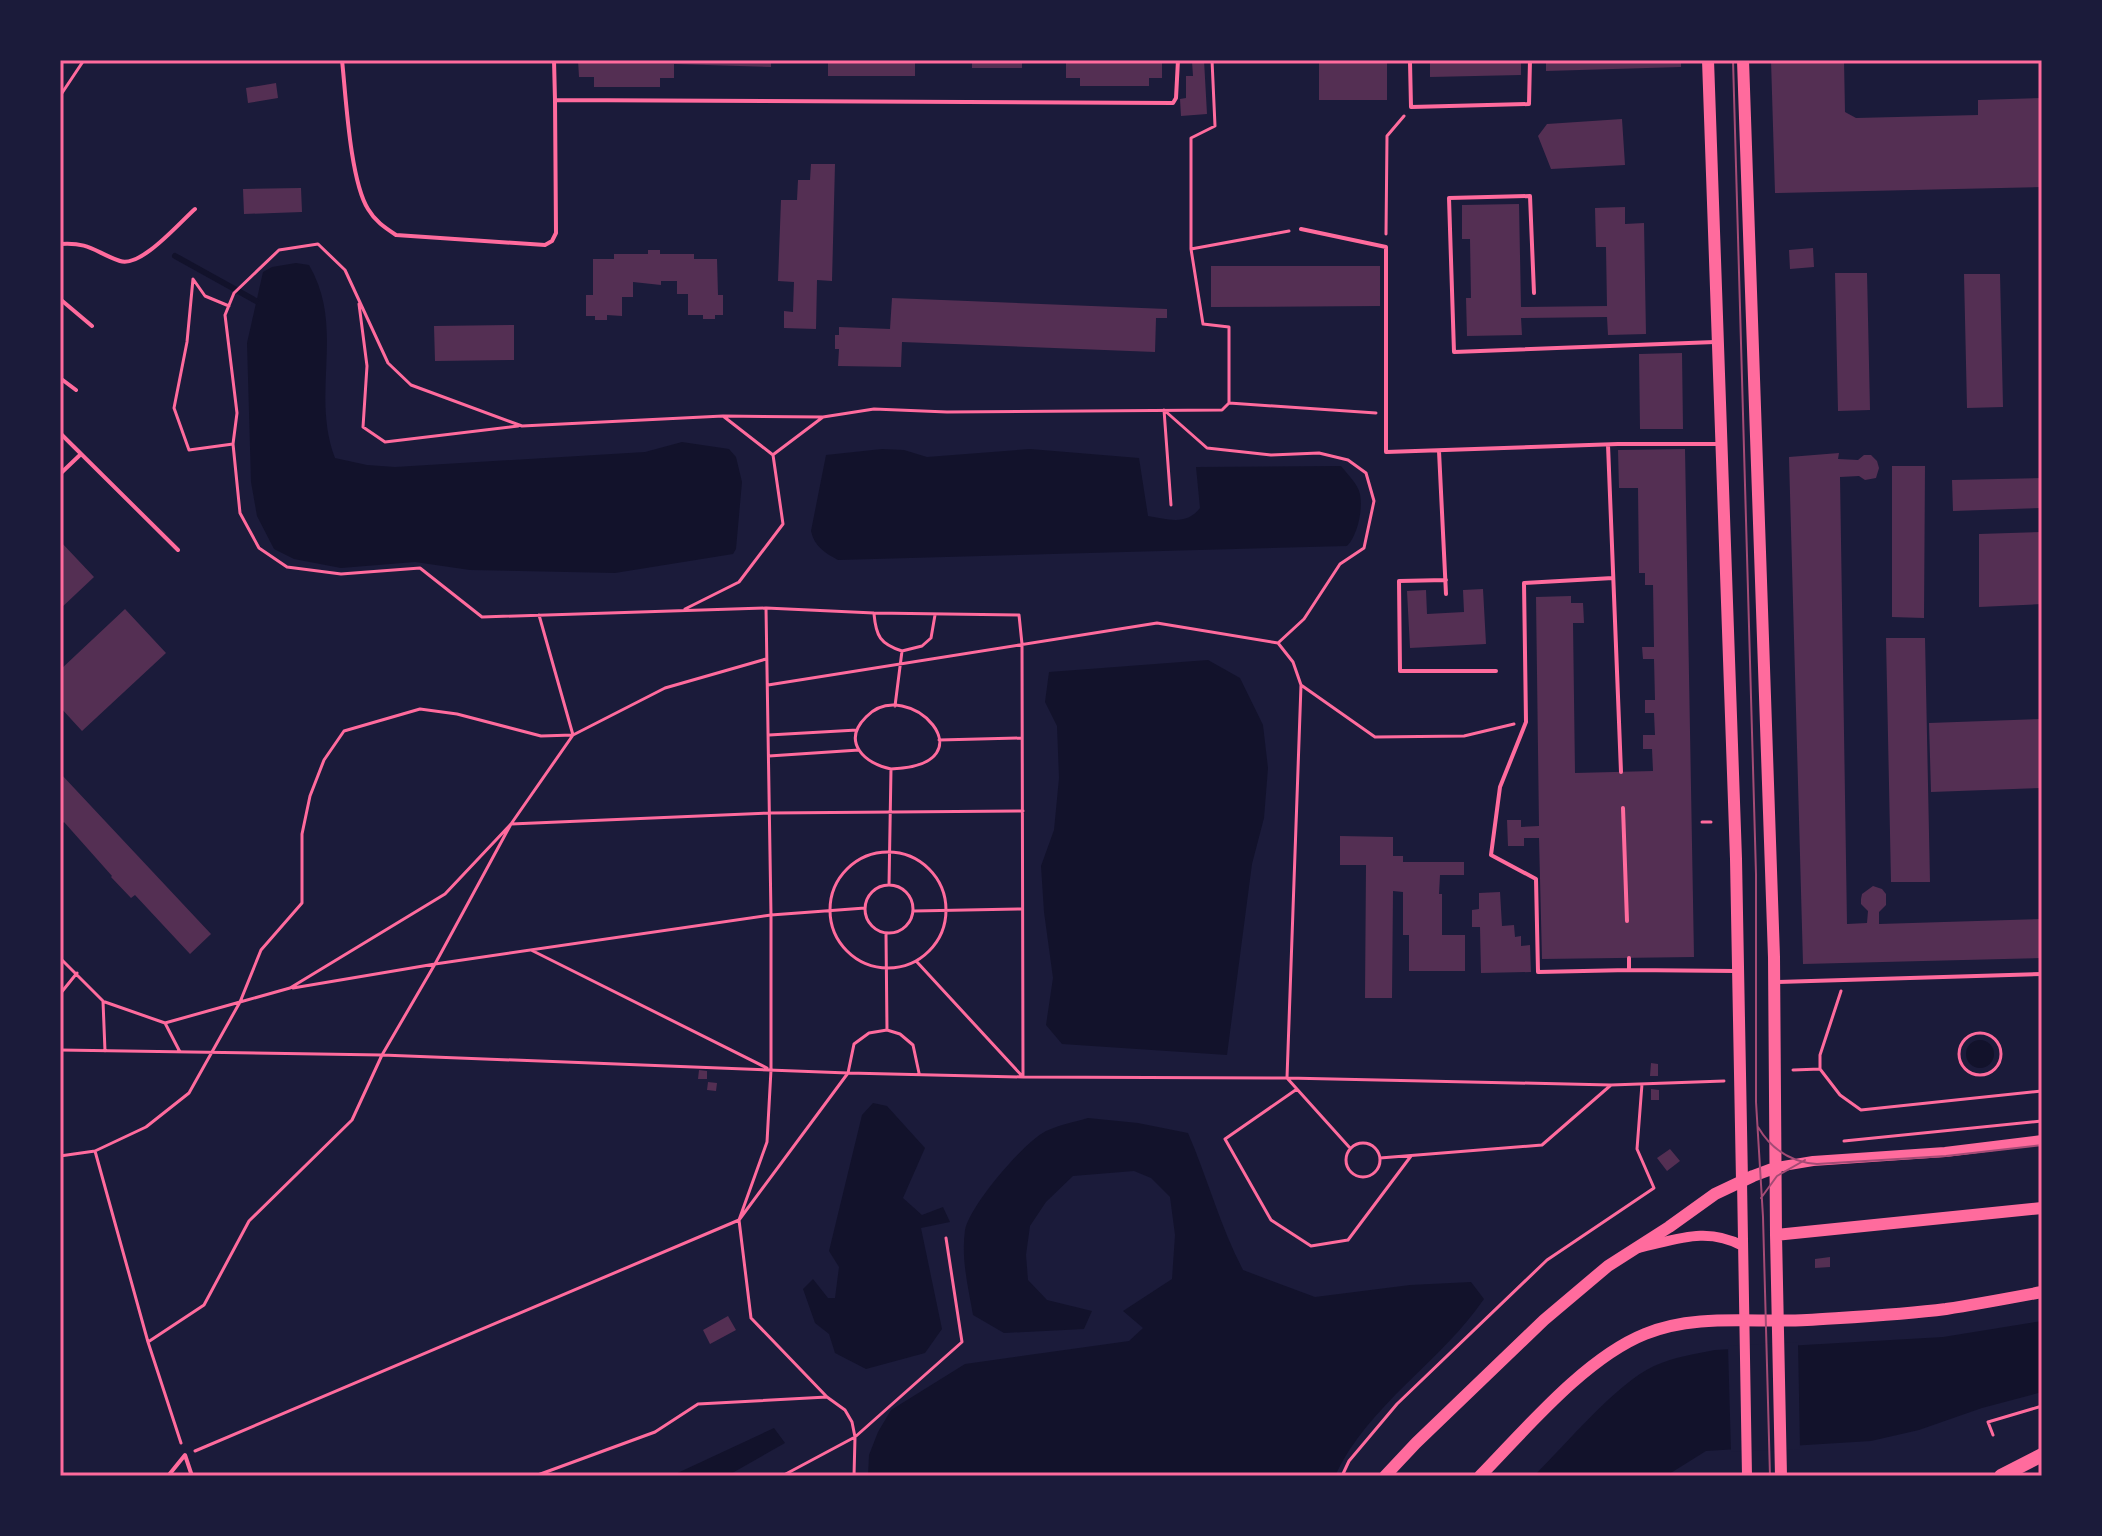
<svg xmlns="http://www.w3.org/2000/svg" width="2102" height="1536" font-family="'Alegreya Sans',sans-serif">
<rect width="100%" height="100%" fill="#1b1b3a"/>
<path fill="#12122b" d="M296 263 309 265C346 328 310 392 335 458L367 465 395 467 645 452 682 442 729 449 736 457 742 482 736 549 733 554 615 573 470 570 415 562 341 568 294 559 274 549 257 516 251 482 247 343 263 272 272 267Z
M882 449 904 450 927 457 1030 449 1139 458 1148 516C1168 519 1186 526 1200 508L1196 467 1341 466C1347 474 1358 484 1360 494 1363 509 1358 535 1347 546L838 560C825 553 814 546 811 531L826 455Z
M1208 660 1240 678 1263 725 1268 768 1264 818 1252 864 1227 1055 1062 1044 1046 1025 1053 978 1044 912 1041 866 1054 830 1059 778 1057 726 1045 702 1049 672Z
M1966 1054a14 14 0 1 1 28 0a14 14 0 1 1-28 0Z
M873 1103 887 1106 925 1148 903 1198 922 1215 943 1207 950 1222 921 1228 942 1329 925 1353 866 1369 835 1353 829 1334 815 1323 803 1289 813 1279 828 1298H835L839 1267 829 1251 862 1115Z
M1088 1118 1138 1123 1188 1133C1208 1179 1220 1226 1243 1270L1315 1297 1410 1285 1471 1282 1484 1299C1441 1362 1368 1405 1335 1476H868L869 1455 878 1432 891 1410 965 1364 1129 1341 1143 1328 1123 1311 1172 1279 1175 1235 1170 1197 1151 1178 1134 1171 1073 1176 1046 1202 1030 1226 1026 1255 1028 1280 1047 1300 1092 1311 1084 1329 1004 1333 973 1315C968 1286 961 1259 965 1230 970 1205 1024 1142 1046 1131 1059 1125 1074 1122 1088 1118Z
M2042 1321V1392L1982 1408 1919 1430 1871 1441 1706 1451 1666 1476H1534C1565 1445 1617 1383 1654 1366 1674 1357 1694 1354 1715 1350L1943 1337Z
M774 1428 785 1443 727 1476H671Z"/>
<path fill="#1b1b3a" d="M1798 1342 1800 1449 1731 1452 1728 1346Z"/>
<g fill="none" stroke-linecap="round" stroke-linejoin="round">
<path stroke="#12122b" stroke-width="6" d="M175 256 256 301"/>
</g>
<path fill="#542f53" d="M578 60H771V67L674 64V78H660V87H594V77H579Z
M828 60H915V76H828Z
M972 60H1022V68H972Z
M1066 60H1162V78H1149V86H1080V78H1066Z
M1204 60 1207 114 1181 116 1180 99 1186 98V76H1193L1192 61Z
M1319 60 1387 62V100H1319Z
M1430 60H1521V75L1430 77Z
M1546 60H1681V67L1546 71Z
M1771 60H1844L1845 112 1856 118 1978 115V100L2042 98V187L1775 193Z
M276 83 278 98 248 103 246 88Z
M1622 119 1625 165 1551 169 1538 136 1547 124Z
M811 164H835L832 281 817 280 816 329 784 328V311L793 312 794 282 778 281 781 200H797L798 180H810Z
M301 188 302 212 244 214 243 189Z
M1519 204 1521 307 1607 306 1606 247H1596L1595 208 1625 207V224L1644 223 1646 334 1608 335 1607 317 1521 318 1522 335 1467 336 1466 298H1471L1470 239H1462V205Z
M1813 248 1814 267 1790 269 1789 250Z
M648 250H660V254H694V259H717L718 295H723V315H715V319H703V315H688V294H677V281H661V285L633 282V297H622V316L607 315V320H595V316H586V295H593V259H614V254H648Z
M1211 266H1380V306L1211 307Z
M1835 273H1867L1870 410 1838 411Z
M1964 274H2000L2003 407 1967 408Z
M892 298 1167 309V318H1156L1155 352 902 342 901 367 838 366 839 349H835V335H839V327L890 329Z
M514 325V360L435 361 434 326Z
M1682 353 1683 429H1640L1639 354Z
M1685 449 1694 957 1542 959 1539 838H1524V846H1508L1507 820H1521V827L1539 826 1536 597 1571 596V603H1583L1584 623H1573L1575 773 1653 771 1652 749H1643V735H1655L1654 713H1645V700H1655L1654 659H1643L1642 647H1654L1653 585H1645V573H1639L1638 488H1619L1618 450Z
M1839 453 1838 459 1858 460 1864 455H1871L1877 461 1879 468 1876 478 1865 480 1859 476 1840 477 1847 924 1867 923 1868 911 1861 904V899L1862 894 1873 886 1882 889 1886 894V905L1879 912V924L2042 919V958L1803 964 1789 457Z
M1892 466H1925L1924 618 1892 617Z
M2042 478V508L1953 511 1952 480Z
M2042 532V604L1979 607V534Z
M60 541 94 577 60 609Z
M1483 589 1486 644 1410 648 1407 591 1426 590 1427 614 1464 612 1463 590Z
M125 609 166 653 82 731 60 707V670Z
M1886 638H1925L1930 882H1891Z
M2042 719V788L1931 792 1929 723Z
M60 773 211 934 190 954 135 895 131 898 111 877 112 876 64 822 60 826Z
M1340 836 1393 837V856H1403V862H1464V875H1440L1439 894H1442V935H1465V971H1409V935H1403V892L1393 891 1392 998H1365L1366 865H1340Z
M1500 892 1502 926 1514 925 1515 937 1521 936V946L1530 945 1531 972 1481 973 1480 927H1472V910L1479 909V893Z
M1651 1063 1658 1064V1076H1650Z
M699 1070 707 1071V1079H698Z
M708 1082 717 1083 716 1091 707 1090Z
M1651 1089 1659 1090V1100H1651Z
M1670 1149 1680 1161 1667 1171 1657 1158Z
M1830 1257V1267L1815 1268V1259Z
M728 1316 736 1330 710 1344 703 1330Z"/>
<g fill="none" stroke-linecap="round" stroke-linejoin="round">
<path stroke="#ff6b9d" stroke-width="3" d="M1212 60 1215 126 1191 138V249L1203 324 1229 327V403L1376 413
M60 96 84 60
M1386 234 1387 136 1404 116
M1191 249 1289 231
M359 304 367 366 363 427 385 442 518 426
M229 306 205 296 193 279 187 342 174 408 189 450 233 444 237 413 225 315 234 293 279 250 318 244 345 270 388 363 411 385 522 426 723 416 773 455 783 524 739 582 685 609
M723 416 823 417
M233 444 240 513 259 548 287 567 341 574 420 568 482 617 766 608
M774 454 823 417 874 409 947 412 1222 410 1229 403
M1171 505 1164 410 1207 448 1271 455 1319 453 1348 460 1366 473 1374 501 1364 548 1340 564 1304 619 1278 643
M874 614C876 636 880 644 902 651L895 706
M902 651 922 646 931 638 935 615
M768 685 1157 623 1278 643 1293 662 1301 685 1287 1078 1350 1148
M1301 685 1375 737 1464 736 1514 724
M769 735 857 730
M939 740 1022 738
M769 756 859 750
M1702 822H1711
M830 910a58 58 0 1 1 116 0a58 58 0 1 1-116 0Z
M865 909a24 24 0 1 1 48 0a24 24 0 1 1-48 0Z
M889 885 891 769C865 764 841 742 866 717 908 673 994 765 891 769
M914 911 1022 909
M886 934 887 1030
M531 950 767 1068
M60 958 103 1001 105 1051
M917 962 1023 1077
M293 988 435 964 771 915 865 908
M1841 991 1820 1055V1069L1840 1095 1861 1110 2042 1091
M60 994 77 973
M105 1002 165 1023
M1959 1054a21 21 0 1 1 42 0a21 21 0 1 1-42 0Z
M60 1050 382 1055 848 1073 1023 1077 1287 1078 1611 1085 1724 1081
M180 1052 165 1023 240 1002 261 950 302 903V834L310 796 324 760 344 731 420 709 457 714 541 736 573 735 539 615
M1793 1070 1820 1069
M1297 1089 1225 1139 1271 1220 1311 1246 1348 1240 1411 1156
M1844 1141 2042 1121
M1346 1160a17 17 0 1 1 34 0a17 17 0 1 1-34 0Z
M95 1151 148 1342 181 1443
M60 1156 95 1151 146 1127 189 1093 240 1002 290 988 445 894 511 824 573 735 665 688 766 659
M1380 1158 1542 1145 1611 1085
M148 1342 204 1305 249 1221 352 1120 382 1055 435 964 511 824 770 813 1023 811
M1993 1435 1988 1422 2042 1406
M195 1451 739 1220 767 1142 771 1070V915L766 608 874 613 1019 615 1022 644 1023 1077
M535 1476 655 1432 698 1404 827 1397
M782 1476 855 1437 962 1342 946 1238
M854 1476 855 1437 852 1422 845 1410 827 1397 751 1318 739 1220 848 1073 854 1044 869 1033 887 1030 900 1034 913 1045 919 1073
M1342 1476 1349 1461 1397 1404 1547 1260 1654 1188 1637 1149 1642 1084"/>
<path stroke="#ff6b9d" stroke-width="4" d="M342 60C346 97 350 180 368 209 375 221 384 227 396 235L545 245 552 241 556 233 555 100
M554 60 555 100 1173 103 1176 98 1178 60
M1407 60 1410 62 1411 107 1529 104 1530 60
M1301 229 1386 247V452L1618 444H1719
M60 244C91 242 94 252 120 261 141 268 179 223 195 209
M1534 293 1530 196 1449 198 1454 352 1715 342
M60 299 92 326
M60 378 76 390
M60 433 178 550
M1608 445 1621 772
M1439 451 1446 594
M60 474 81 454
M1613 578 1524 583 1526 722 1500 787 1491 855 1536 879 1538 972 1629 970
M1446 580 1399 581 1400 671H1496
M1623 808 1627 921
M1629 958V970L1735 971
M1777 982 2042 974
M168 1476 185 1455 192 1476"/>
<path stroke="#ff6b9d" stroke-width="10" d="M1777 1167 1813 1161 1945 1152 2042 1140
M1742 1181 1747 1476
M1638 1248C1676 1240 1706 1226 1743 1246"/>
<path stroke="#ff6b9d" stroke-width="12" d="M1708 60 1736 859 1742 1181
M1743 60 1774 957 1776 1235 1781 1476
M1776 1235 2042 1208
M1385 1476 1416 1443 1544 1320 1608 1266 1669 1227 1715 1194 1753 1176 1777 1167
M1480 1476C1525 1430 1585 1358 1645 1334 1695 1313 1754 1323 1807 1320 1853 1317 1900 1315 1946 1309 1978 1304 2010 1298 2042 1292"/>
<path stroke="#ff6b9d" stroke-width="14" d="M2001 1476 2042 1455"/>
<path stroke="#a44b75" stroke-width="2" d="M1733 60 1756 874V1102L1763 1217 1770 1476
M1758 1127C1771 1149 1791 1162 1817 1164L1946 1156 2042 1145
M1761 1198 1777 1176 1805 1160"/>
</g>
<rect width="2102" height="1536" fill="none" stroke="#1b1b3a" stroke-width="124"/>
<rect x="62" y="62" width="1978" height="1412" fill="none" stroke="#ff6b9d" stroke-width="3"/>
</svg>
